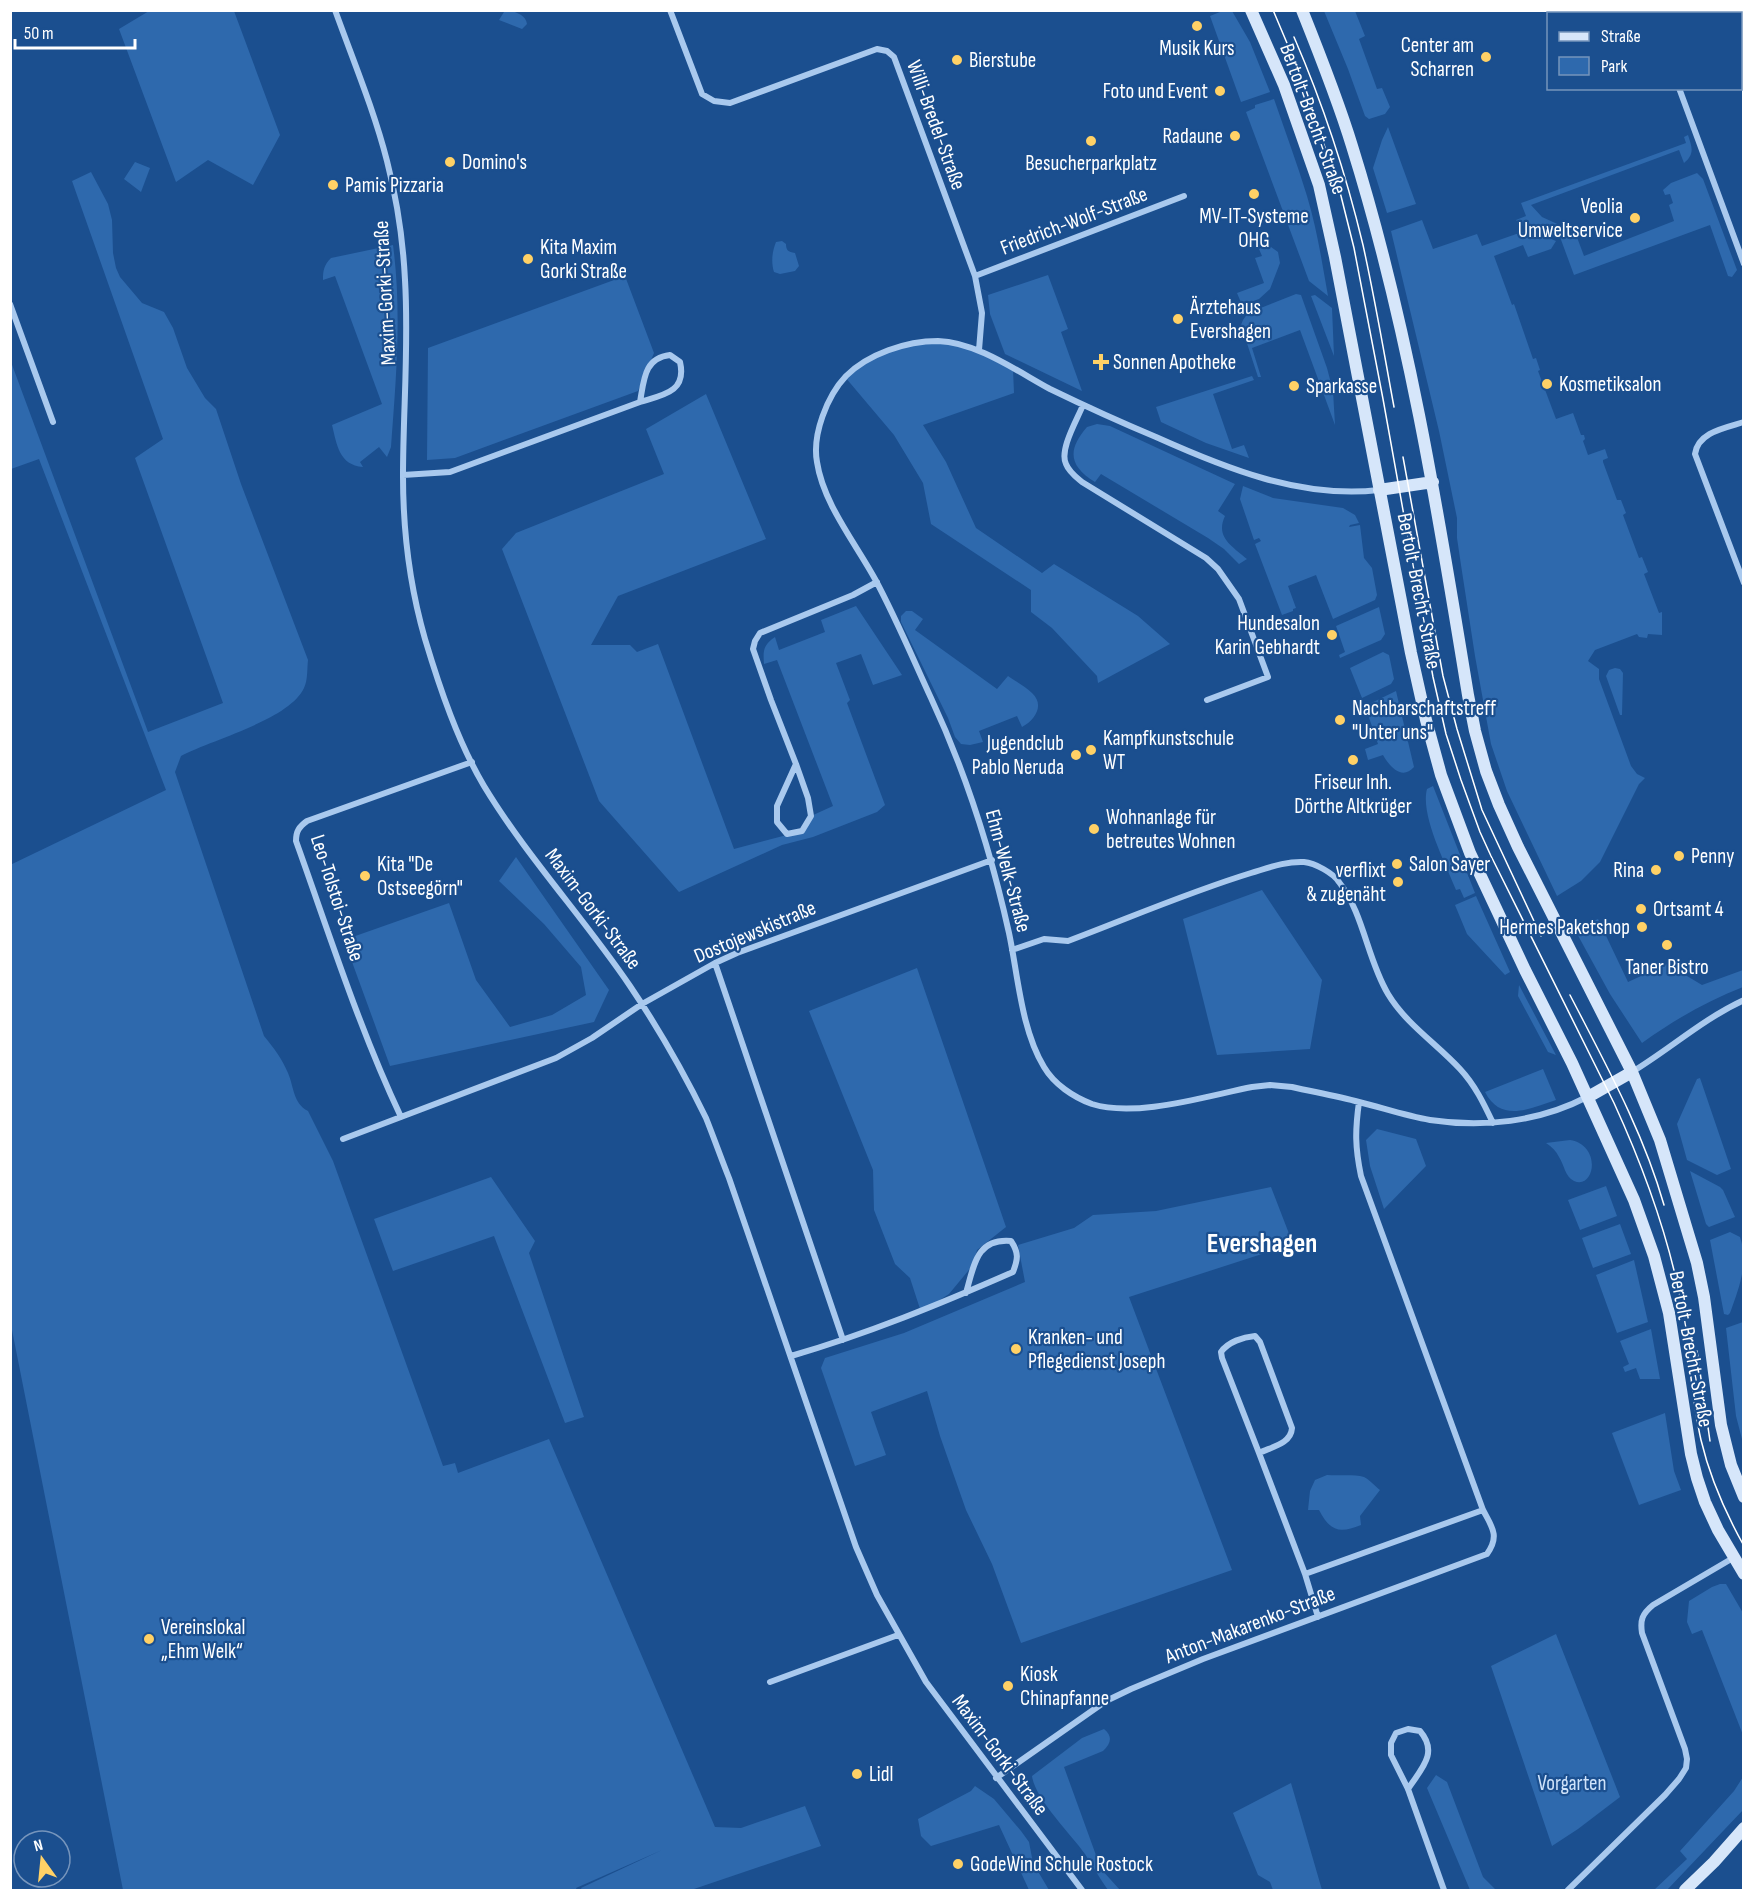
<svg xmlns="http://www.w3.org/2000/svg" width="1754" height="1901" font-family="'Sofia Sans Condensed',sans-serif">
<rect width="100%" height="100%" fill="#1b4f8f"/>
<path fill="#2e69ad" d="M510 10C517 13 526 15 527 24L522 29 499 20 504 12Z
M1225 10 1232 11 1250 42 1270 92 1241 102 1210 16Z
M149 11H234L280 135 253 185 208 160 176 182 119 29Z
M1324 11H1355L1365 36 1359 39 1377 89 1382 88 1390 107 1385 114 1369 119 1365 116 1348 69Z
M1274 99C1285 131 1297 163 1307 196 1317 229 1322 262 1328 296L1309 281 1246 112 1255 108V105Z
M1388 127 1416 204 1387 213 1373 168 1382 140Z
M1688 135C1692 147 1695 154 1684 163L1679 150 1531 205 1542 217 1575 232 1584 256 1674 221 1669 205 1673 203 1670 194 1665 195 1663 190 1671 183 1697 173 1703 179 1737 270 1732 277 1728 276 1710 225 1574 275 1560 237 1529 225 1524 227 1516 220 1526 216 1521 203 1686 143 1684 137Z
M135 162 150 168 141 192 124 179Z
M91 172 108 204 112 220 113 253 116 268 120 277 142 303 164 312 173 328 187 368 205 398 216 409 241 484 308 660C307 668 308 680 304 688 289 720 213 739 181 756L175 772 264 1036C274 1048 282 1059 288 1073 294 1087 293 1103 308 1111L333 1161 443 1466 455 1463 458 1473 549 1439 715 1827 741 1828 805 1806 821 1846 691 1890H582L581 1888 662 1850 576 1888 577 1890H123L11 1325 10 865 166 790 39 459 11 469V362L148 732 223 703 135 458 163 439 72 181Z
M1422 220 1433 249 1477 234 1482 246 1522 232 1532 231 1556 241 1551 249 1528 257 1523 245 1494 256 1512 305 1514 304 1533 359 1536 358 1540 370 1538 371 1556 419 1573 413 1581 435H1584L1585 439 1583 441 1588 455 1605 449 1608 458 1603 460V462L1617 500H1621L1626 513 1623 515 1639 558 1642 557 1648 572 1644 574 1659 613 1662 612V635L1648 634 1647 638 1639 637 1637 634 1595 650 1588 661 1599 669V679L1631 766 1637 774 1645 778 1639 784 1600 862 1581 881 1557 896 1507 791 1491 744 1475 656 1461 565 1457 538V518L1439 431 1391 231Z
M782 241 786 244C786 250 788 252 795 253L799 266 795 271 780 274 774 272C771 262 772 252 776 242Z
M393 245C402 312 396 380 391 447L387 457 379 447 360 462 363 467C339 465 337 445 332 425L382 404 335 276 323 280C323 270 324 265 331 258Z
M1265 246 1271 247 1278 252 1280 263 1270 289 1259 299 1242 305 1237 293 1264 283 1255 258 1262 256 1259 249Z
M1048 275 1068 329 1061 332 1082 391 1005 354 990 314 988 295Z
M625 276 654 353 638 391 455 458 427 460 428 348Z
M1296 294 1301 295 1327 368 1333 391 1335 425 1300 330 1252 348 1261 377H1258L1241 325 1243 320 1248 313Z
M1315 295 1332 308 1334 356 1311 296Z
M939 341 979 350 1013 369 1014 393 923 425 946 462 976 528 1042 573 1054 564 1138 616 1170 644 1098 683 1097 676 1052 628 1031 612V590L931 524 923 483 894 435 845 377 869 359 904 345Z
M1252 376 1254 380 1213 394 1232 449 1244 445 1249 458 1206 443 1161 422 1156 407Z
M706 394 766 539 618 596 591 645H630L637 652 658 644 734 849 802 831 811 816 833 806 777 660 764 664C763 651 763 645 775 637L779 650 825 632 821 620 856 606 902 675 873 685 861 654 836 663 850 700 847 703 885 805 877 812 813 837 782 845 679 892 599 801 502 549 516 533 664 474 646 429Z
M1097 424 1110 426 1235 484 1218 511 1225 516C1215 537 1232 546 1247 559L1239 564 1224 549 1208 538 1101 474 1095 482C1069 466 1067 450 1087 427Z
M1243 486 1273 498 1343 508 1355 515 1359 523 1350 525 1349 527 1360 525 1364 558 1372 568 1377 595 1375 600 1333 619 1316 575 1288 586 1296 608 1293 609V611L1282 615 1255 544 1261 541 1259 538 1254 540 1240 499Z
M1379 607 1385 634 1381 640 1340 658 1339 655 1345 652 1336 626Z
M906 611H912L923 619 915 630 997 689 1008 676C1015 681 1025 686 1032 693 1045 705 1035 720 1022 727L1017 716 979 731 983 742 970 745 961 744 955 737 948 718 901 622V616Z
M1383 652 1389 655 1394 679 1391 684 1362 698 1350 668Z
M1615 668 1620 669 1623 673 1622 715H1620L1606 676 1609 670Z
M1396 691 1414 767C1402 781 1389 766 1383 755L1368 760 1365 749 1378 744 1365 706Z
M1433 786 1475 893 1464 898 1460 889 1456 890C1446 864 1420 815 1427 789Z
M516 857 609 990 594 1022 390 1066 344 940 449 903 476 980 510 1027 552 1015 586 995 581 967 544 924 499 881Z
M1262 890 1322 980 1310 1049 1217 1055 1183 919Z
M1476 896 1510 972 1505 975 1467 934 1455 905Z
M1598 919 1628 982 1667 964 1702 985 1743 970V987C1707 1001 1674 1020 1642 1043L1610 994 1575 930Z
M917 968 1006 1227 977 1250 973 1265 949 1294 921 1312 910 1278 895 1264 874 1210 873 1170 809 1011Z
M1519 985 1556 1055 1548 1052 1518 996Z
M1543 1069 1556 1100C1529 1109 1501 1123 1485 1092Z
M1700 1078 1731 1169 1717 1175 1687 1160 1677 1124 1697 1079Z
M1377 1129 1416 1139 1426 1166 1384 1209 1370 1166 1366 1140Z
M1570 1140C1602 1145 1595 1190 1574 1181 1565 1177 1564 1164 1559 1157 1556 1151 1552 1147 1546 1143Z
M1690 1171 1720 1187 1723 1190 1735 1217 1709 1227 1706 1224Z
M491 1177 535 1241 529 1253 584 1417 565 1423 494 1236 393 1271 374 1219Z
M1606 1186 1617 1216 1580 1230 1568 1200Z
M1271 1187 1293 1244 1129 1297 1232 1570 1021 1643 992 1564 966 1510 940 1436 927 1391 871 1412 886 1455 855 1466 821 1368 825 1358 904 1333 1025 1282 1018 1245 1074 1228 1093 1215 1156 1211Z
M1620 1224 1631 1254 1593 1268 1582 1238Z
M1730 1232 1740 1237C1749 1263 1739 1288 1730 1313L1728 1315 1724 1314 1710 1240Z
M1634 1260 1648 1322 1617 1333 1596 1275Z
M1743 1322H1744L1743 1443 1736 1416 1726 1328Z
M1651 1329 1660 1379H1640L1636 1368 1625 1372 1623 1367 1629 1364 1620 1341Z
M1665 1413 1674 1471 1681 1490 1639 1505 1612 1433Z
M1327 1475C1338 1476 1354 1474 1364 1477 1370 1480 1375 1486 1380 1490L1360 1516 1361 1525C1339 1534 1330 1531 1319 1510H1308L1310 1491 1315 1480Z
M1720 1584H1726L1743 1613V1735L1702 1630 1692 1634 1687 1622 1689 1601 1712 1587Z
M1556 1634 1620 1797 1578 1829 1552 1846 1491 1666Z
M1104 1729C1113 1736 1111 1744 1103 1751L1064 1767 1101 1869 1120 1890H1108C1100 1879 1093 1866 1085 1854 1071 1834 1035 1799 1032 1776L1082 1738Z
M1436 1775 1447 1782 1483 1877 1496 1890H1470L1427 1788Z
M1743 1777V1810L1667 1890H1654L1687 1859 1680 1851 1734 1791Z
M1291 1783 1322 1890H1273L1270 1882 1258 1875 1233 1813Z
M975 1786 994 1799 1021 1831 1029 1842 1033 1863 1049 1890H1029L999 1825 931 1846 921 1836 918 1819 971 1791Z"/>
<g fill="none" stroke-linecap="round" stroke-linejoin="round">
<path stroke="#a9c9ee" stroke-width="6" d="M335 10C353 60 374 110 387 161 397 200 403 239 405 280 409 345 403 411 403 476 403 530 410 587 425 639 440 689 458 742 484 786 527 857 584 918 630 986 657 1026 685 1075 706 1118 714 1138 721 1158 729 1178L856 1547 877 1595 926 1682 1082 1890
M670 10 702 94 714 101 730 103 877 49 887 51 894 57 975 276 982 313 979 350
M1654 14V10
M1679 88 1744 264
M975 276 1184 196
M10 304 53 422
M1083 405C1077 420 1059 450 1066 464 1069 472 1076 477 1082 482L1206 558 1218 569 1239 599 1268 677 1207 700
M1744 422C1725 428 1698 432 1695 454L1744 583
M403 475 450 472 640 402C663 395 687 392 680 362L670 355C644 358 644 380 640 402
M1379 490C1301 499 1225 468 1156 437 1120 422 1085 406 1050 389 1017 371 976 342 938 341 906 341 868 354 846 376 827 396 812 435 817 462 823 503 856 544 875 579 896 618 913 659 931 698 966 773 991 852 1009 933 1018 975 1021 1029 1044 1067 1054 1084 1073 1097 1092 1104 1136 1118 1206 1096 1252 1087L1270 1085 1292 1087C1314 1092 1337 1096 1359 1102 1383 1108 1406 1116 1430 1120 1483 1128 1539 1122 1587 1097
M796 764 808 798 811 816 802 831 787 834 777 822V806L796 764 771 700 753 649 755 641 760 633 853 595 877 582
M1012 950 1044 939 1068 941C1129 918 1189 892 1251 873 1268 868 1286 861 1304 862 1315 863 1333 873 1339 882 1364 914 1367 959 1388 994 1406 1024 1437 1044 1460 1069 1475 1085 1484 1104 1493 1123
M715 963 843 1340
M1632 1072C1670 1049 1703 1019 1744 1000
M401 1117C359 1028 329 933 296 841 296 831 299 827 307 821L472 762
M343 1139 556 1058 592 1038 642 1004 715 963 737 953 992 860
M1255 1336 1260 1342 1292 1428C1291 1444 1271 1447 1259 1453L1222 1358 1221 1352C1228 1342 1243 1337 1255 1336Z
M791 1356C867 1334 940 1304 1013 1272 1018 1259 1019 1253 1011 1241 976 1238 974 1266 966 1293
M1259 1453 1305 1574 1318 1617
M1305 1574 1483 1510
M770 1682 898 1635
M996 1778 1106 1701 1131 1689 1203 1659 1487 1554C1500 1536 1492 1527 1483 1510L1361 1176C1355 1147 1355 1131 1359 1102
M1408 1789C1421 1769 1439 1753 1420 1731L1408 1729 1396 1733 1391 1743V1755L1408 1789 1444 1890
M1568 1890 1665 1795 1679 1779 1686 1768 1687 1759 1685 1749 1642 1633C1640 1620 1642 1614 1653 1605L1733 1558"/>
<path stroke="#d6e6fa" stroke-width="12" d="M1251 10 1284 85 1319 185 1335 257 1411 653 1426 720 1441 775 1470 853 1525 970 1572 1063 1634 1200 1654 1256 1669 1313 1691 1454 1697 1478 1705 1502 1718 1530 1744 1574
M1302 10C1320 55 1338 100 1352 146 1408 325 1438 511 1468 695L1475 731 1486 771 1499 805 1518 847 1632 1072 1660 1140 1697 1263 1704 1297 1721 1425 1731 1465 1744 1497
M1379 490 1433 482
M1588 1097 1632 1072
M1685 1890 1714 1862 1744 1828"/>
<path stroke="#fff" stroke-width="1.5" d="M1273 10 1303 81 1341 196 1354 248 1383 399 1433 677 1446 734 1461 780 1480 832 1491 856 1614 1103C1642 1164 1665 1226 1679 1292 1689 1341 1690 1392 1701 1440 1710 1478 1725 1512 1744 1546
M1294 37C1323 104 1346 174 1363 245 1375 299 1384 353 1394 407
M1403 457 1443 676 1457 729 1482 810 1541 936
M1570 995C1605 1063 1643 1131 1664 1205
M1697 1351 1710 1441"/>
</g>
<g fill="#ffd166" stroke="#1b4f8f" stroke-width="2">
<circle cx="1197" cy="26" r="6"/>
<circle cx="1486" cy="57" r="6"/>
<circle cx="957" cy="60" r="6"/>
<circle cx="1220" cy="91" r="6"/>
<circle cx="1235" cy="136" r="6"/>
<circle cx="1091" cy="141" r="6"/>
<circle cx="450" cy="162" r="6"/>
<circle cx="333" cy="185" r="6"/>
<circle cx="1254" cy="194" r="6"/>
<circle cx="1635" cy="218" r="6"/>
<circle cx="528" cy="259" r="6"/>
<circle cx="1178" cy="319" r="6"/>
<path d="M1098 353h6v6h6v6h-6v6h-6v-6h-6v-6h6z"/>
<circle cx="1547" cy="384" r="6"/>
<circle cx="1294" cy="386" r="6"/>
<circle cx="1332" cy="635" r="6"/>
<circle cx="1340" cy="720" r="6"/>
<circle cx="1091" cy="750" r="6"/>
<circle cx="1076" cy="755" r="6"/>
<circle cx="1353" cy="760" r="6"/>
<circle cx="1094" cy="829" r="6"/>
<circle cx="1679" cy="856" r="6"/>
<circle cx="1397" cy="864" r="6"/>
<circle cx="1656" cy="870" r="6"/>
<circle cx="365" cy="876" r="6"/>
<circle cx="1398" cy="882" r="6"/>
<circle cx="1641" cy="909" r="6"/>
<circle cx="1642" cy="927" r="6"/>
<circle cx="1667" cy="945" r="6"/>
<circle cx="1016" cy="1349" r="6"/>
<circle cx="149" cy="1639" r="6"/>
<circle cx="1008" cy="1686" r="6"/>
<circle cx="857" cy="1774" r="6"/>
<circle cx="958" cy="1864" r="6"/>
</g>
<g text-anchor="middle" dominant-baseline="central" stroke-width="4.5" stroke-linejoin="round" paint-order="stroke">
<g font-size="21" fill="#fff" stroke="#1b4f8f" text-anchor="start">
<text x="1474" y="45" text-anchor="end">Center am<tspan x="1474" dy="24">Scharren</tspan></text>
<text x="1197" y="48" text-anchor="middle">Musik Kurs</text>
<text x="969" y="60">Bierstube</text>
<text x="1208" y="91" text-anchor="end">Foto und Event</text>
<text x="1223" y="136" text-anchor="end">Radaune</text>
<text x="462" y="162">Domino's</text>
<text x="1091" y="163" text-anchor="middle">Besucherparkplatz</text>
<text x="345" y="185">Pamis Pizzaria</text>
<text x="1623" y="206" text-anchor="end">Veolia<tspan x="1623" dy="24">Umweltservice</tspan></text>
<text x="1254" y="216" text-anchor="middle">MV-IT-Systeme<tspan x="1254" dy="24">OHG</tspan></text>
<text x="540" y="247">Kita Maxim<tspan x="540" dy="24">Gorki Straße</tspan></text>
<text x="1190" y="307">Ärztehaus<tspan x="1190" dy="24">Evershagen</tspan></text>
<text x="1113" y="362">Sonnen Apotheke</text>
<text x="1559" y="384">Kosmetiksalon</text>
<text x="1306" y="386">Sparkasse</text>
<text x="1320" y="623" text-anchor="end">Hundesalon<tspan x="1320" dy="24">Karin Gebhardt</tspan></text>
<text x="1352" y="708">Nachbarschaftstreff<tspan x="1352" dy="24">"Unter uns"</tspan></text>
<text x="1103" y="738">Kampfkunstschule<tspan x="1103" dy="24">WT</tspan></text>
<text x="1064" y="743" text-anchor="end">Jugendclub<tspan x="1064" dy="24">Pablo Neruda</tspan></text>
<text x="1353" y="782" text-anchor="middle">Friseur Inh.<tspan x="1353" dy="24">Dörthe Altkrüger</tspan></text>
<text x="1106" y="817">Wohnanlage für<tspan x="1106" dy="24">betreutes Wohnen</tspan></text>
<text x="1691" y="856">Penny</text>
<text x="377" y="864">Kita "De<tspan x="377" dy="24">Ostseegörn"</tspan></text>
<text x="1409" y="864">Salon Sayer</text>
<text x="1386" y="870" text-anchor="end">verflixt<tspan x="1386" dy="24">&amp; zugenäht</tspan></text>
<text x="1644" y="870" text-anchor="end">Rina</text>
<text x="1653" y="909">Ortsamt 4</text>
<text x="1630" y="927" text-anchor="end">Hermes Paketshop</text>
<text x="1667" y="967" text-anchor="middle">Taner Bistro</text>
<text x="1028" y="1337">Kranken- und<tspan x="1028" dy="24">Pflegedienst Joseph</tspan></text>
<text x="161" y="1627">Vereinslokal<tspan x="161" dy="24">„Ehm Welk“</tspan></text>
<text x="1020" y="1674">Kiosk<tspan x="1020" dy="24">Chinapfanne</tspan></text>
<text x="869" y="1774">Lidl</text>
<text x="970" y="1864">GodeWind Schule Rostock</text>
</g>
<g font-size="21" fill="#fff" stroke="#1b4f8f">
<text transform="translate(1313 119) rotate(70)">Bertolt-Brecht-Straße</text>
<text transform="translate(936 125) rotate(70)">Willi-Bredel-Straße</text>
<text transform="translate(1074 221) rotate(-21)">Friedrich-Wolf-Straße</text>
<text transform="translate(385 293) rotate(-93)">Maxim-Gorki-Straße</text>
<text transform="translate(1419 591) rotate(79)">Bertolt-Brecht-Straße</text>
<text transform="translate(1008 871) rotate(75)">Ehm-Welk-Straße</text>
<text transform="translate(337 898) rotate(72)">Leo-Tolstoi-Straße</text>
<text transform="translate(593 909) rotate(53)">Maxim-Gorki-Straße</text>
<text transform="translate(755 932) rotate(-23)">Dostojewskistraße</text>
<text transform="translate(1691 1349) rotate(79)">Bertolt-Brecht-Straße</text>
<text transform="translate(1250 1625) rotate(-21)">Anton-Makarenko-Straße</text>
<text transform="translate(1000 1755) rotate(53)">Maxim-Gorki-Straße</text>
</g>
<g font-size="21" fill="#cfe3fa" stroke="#1b4f8f">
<text x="1572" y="1783">Vorgarten</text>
</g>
<g font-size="27" font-weight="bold" fill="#fff" stroke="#1b4f8f">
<text x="1262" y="1244">Evershagen</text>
</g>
</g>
<rect width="1754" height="1901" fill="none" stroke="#ffffff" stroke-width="24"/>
<rect x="1547" y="12" width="195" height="78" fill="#1b4f8f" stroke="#7695bc" stroke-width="1.5"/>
<rect x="1559" y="32" width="30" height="9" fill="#d6e6fa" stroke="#7695bc" stroke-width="1.5"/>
<text x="1601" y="42" font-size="18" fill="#ffffff">Straße</text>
<rect x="1559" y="57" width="30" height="18" fill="#2e69ad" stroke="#7695bc" stroke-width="1.5"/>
<text x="1601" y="72" font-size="18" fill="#ffffff">Park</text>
<g transform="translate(42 1859) rotate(345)"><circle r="28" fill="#1b4f8f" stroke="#7695bc" stroke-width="1.5"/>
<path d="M0-4.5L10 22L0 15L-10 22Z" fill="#ffd166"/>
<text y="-9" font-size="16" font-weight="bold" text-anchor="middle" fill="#ffffff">N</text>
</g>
<path d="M15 39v9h120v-9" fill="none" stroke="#ffffff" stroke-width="3"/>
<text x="24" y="39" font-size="18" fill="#ffffff" stroke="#1b4f8f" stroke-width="4.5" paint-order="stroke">50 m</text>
</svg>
